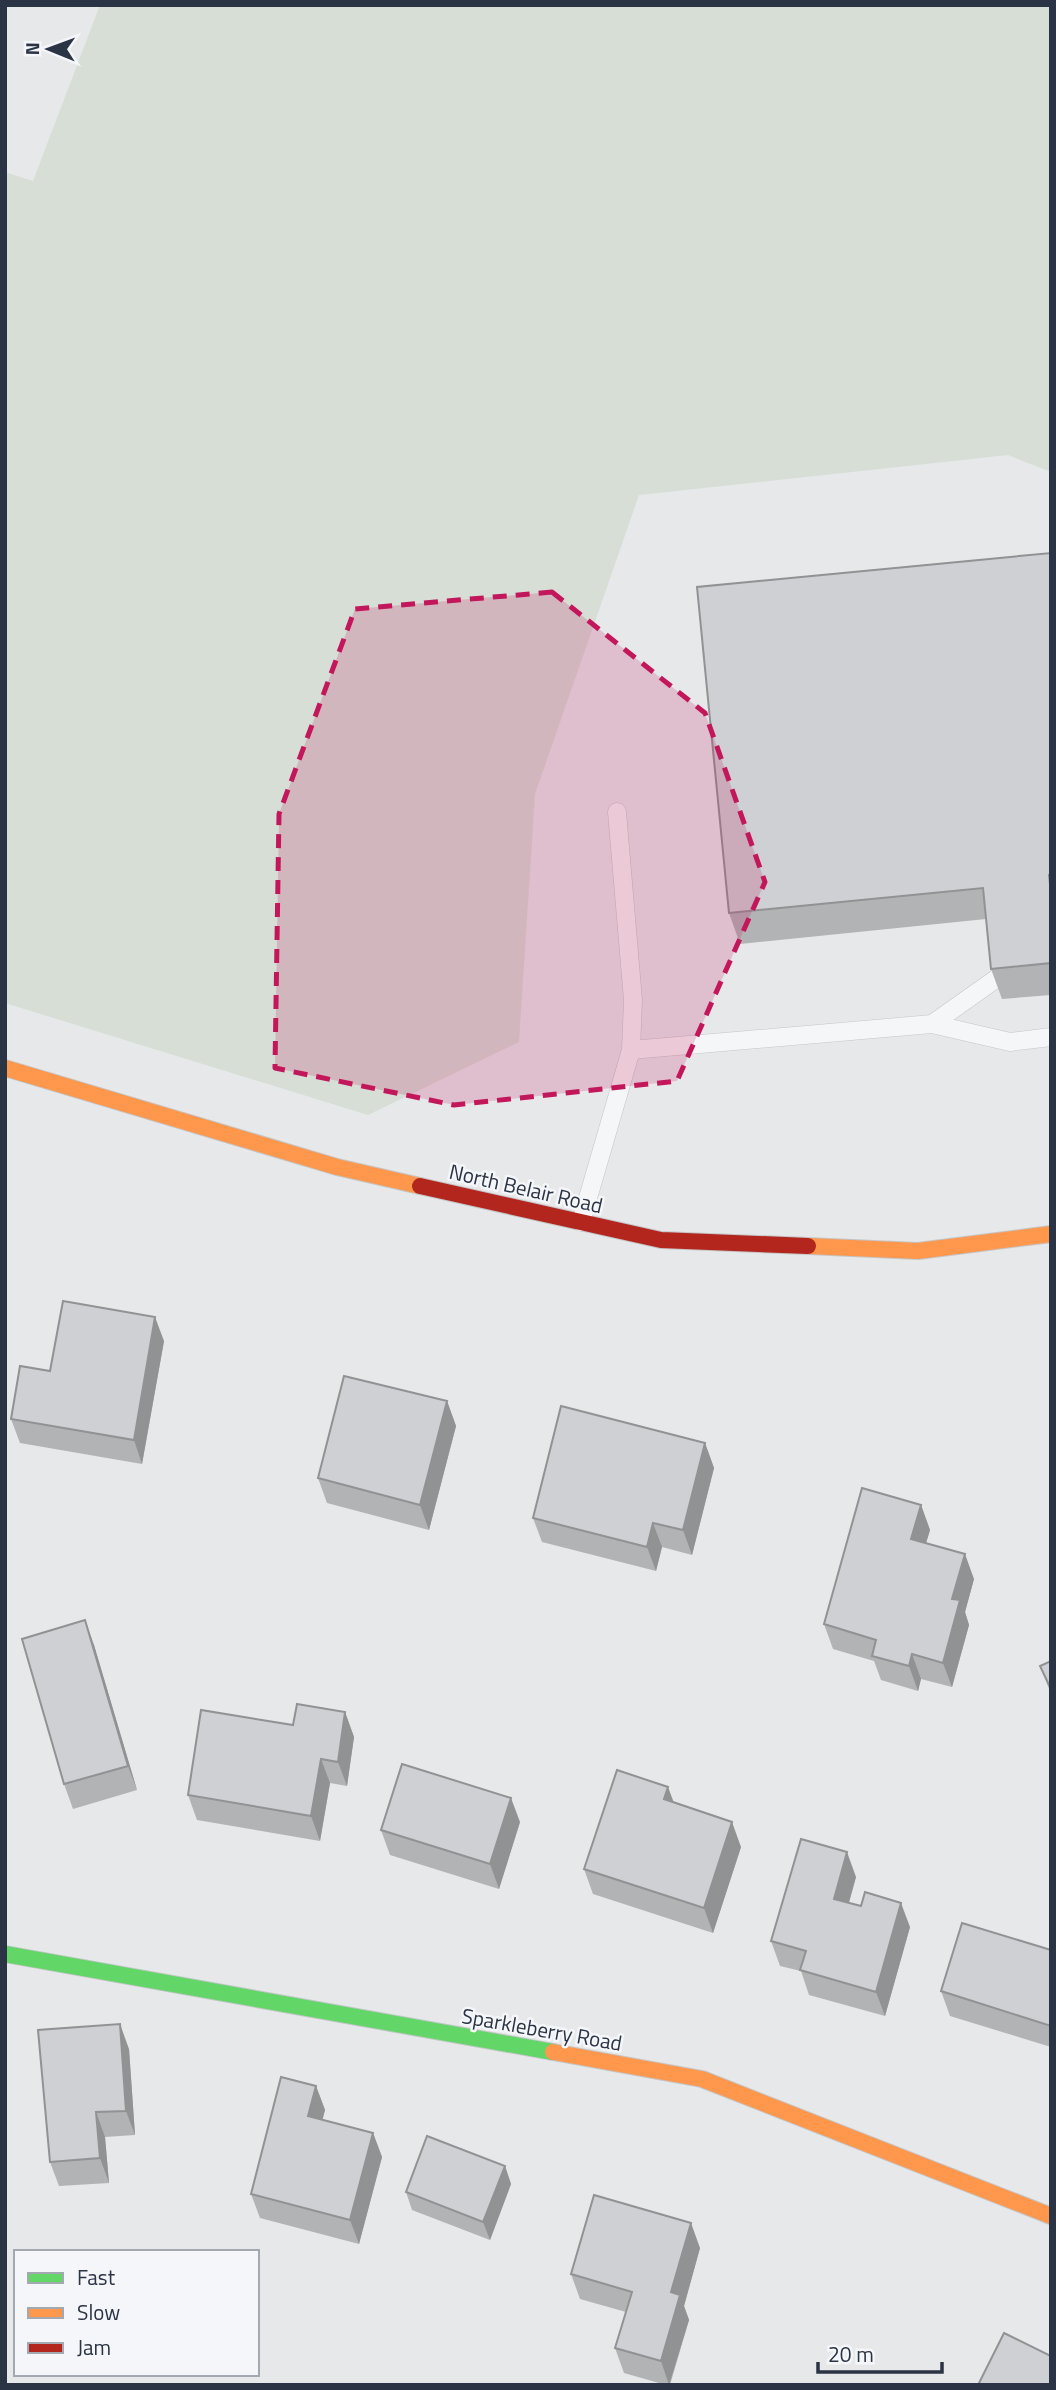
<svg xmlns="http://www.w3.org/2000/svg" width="1056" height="2390" font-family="'Titillium Web',sans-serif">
<rect width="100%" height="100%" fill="#e6e8ea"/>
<path fill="#d6ded6" d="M100 5H1051V472L1008 455 639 495 535 794 519 1042 368 1115 5 1003V172L33 181Z"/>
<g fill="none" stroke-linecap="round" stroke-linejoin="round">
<defs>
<path id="lane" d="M932 1024 1000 976
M631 1050 932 1024 1010 1042 1051 1037
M581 1222 631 1050 633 1000 617 812"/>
<path id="fast" d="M5 1954 553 2052"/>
<path id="slow" d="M5 1068 337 1167 420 1186
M808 1246 918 1251 1051 1234
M553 2052 702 2079 1051 2216"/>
<path id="jam" d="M420 1186 661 1240 808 1246"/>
</defs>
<use href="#lane" stroke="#c4c6c8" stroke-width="19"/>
<use href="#fast" stroke="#c4c6c8" stroke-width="18"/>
<use href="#slow" stroke="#c4c6c8" stroke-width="18"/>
<use href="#jam" stroke="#c4c6c8" stroke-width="18"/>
<use href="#lane" stroke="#f5f6f7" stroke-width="18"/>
<use href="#fast" stroke="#63d668" stroke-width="16"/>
<use href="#slow" stroke="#ff974d" stroke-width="16"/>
<use href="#jam" stroke="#b3261e" stroke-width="16"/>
</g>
<path fill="#b1b3b5" d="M1051 553V995L1002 999 991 969 986 919 740 944 729 913Z
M164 1341 142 1464 20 1443 11 1419 50 1371Z
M447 1401 456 1426 429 1530 327 1503 318 1478Z
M705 1443 714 1468 692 1555 662 1547 656 1571 542 1542 533 1518Z
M921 1505 930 1530 926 1543 974 1579 965 1612 969 1625 952 1687 921 1679 918 1691 881 1680 874 1661 833 1649 824 1624Z
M94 1645 137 1790 73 1809 64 1784Z
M1051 1661V1694L1040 1666Z
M345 1712 354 1737 347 1786 330 1783 320 1841 197 1820 188 1795 293 1725Z
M674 1803 741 1847 713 1933 593 1894 584 1869Z
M520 1822 499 1889 390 1855 381 1830Z
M856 1877 849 1903 910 1927 885 2016 809 1995 801 1971 780 1966 771 1941Z
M1051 1950V2047L950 2016 941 1991Z
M129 2049 135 2135 105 2137 109 2183 59 2186 50 2162Z
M316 2086 325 2110 322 2120 373 2133 382 2157 359 2244 260 2218 251 2194Z
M505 2166 511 2184 490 2240 412 2210 406 2192Z
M700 2248 684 2306 689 2320 670 2385H666L624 2373 615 2348 626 2312 580 2299 571 2274Z"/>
<path fill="#909294" d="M155 1317 164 1341 142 1464 134 1440Z
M447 1401 456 1426 429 1530 420 1505Z
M705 1443 714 1468 692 1555 683 1530Z
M921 1505 930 1530 920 1563 911 1539Z
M653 1523 662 1547 656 1571 647 1547Z
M965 1554 974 1579 965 1612 969 1625 952 1687 943 1663 952 1599Z
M85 1620 94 1645 137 1790 128 1766Z
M912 1654 921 1679 918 1691 909 1666Z
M345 1712 354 1737 347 1786 338 1762Z
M321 1759 330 1783 320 1841 311 1816Z
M668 1787 677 1811 664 1799Z
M511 1798 520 1822 499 1889 490 1864Z
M732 1822 741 1847 713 1933 704 1908Z
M847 1852 856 1877 843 1923 834 1899Z
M901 1903 910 1927 885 2016 876 1992Z
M120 2024 129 2049 135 2135 126 2111Z
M316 2086 325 2110 317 2141 308 2116Z
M96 2112 105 2137 109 2183 100 2158Z
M373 2133 382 2157 359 2244 350 2220Z
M505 2166 511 2184 490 2240 483 2222Z
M691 2223 700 2248 684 2306 689 2320 669 2385 661 2361 671 2292Z"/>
<path fill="#ced0d3" stroke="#909294" stroke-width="2" d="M1051 553V875H1049L1051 893V963L991 969 983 888 729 913 697 587Z
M63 1301 155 1317 134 1440 11 1419 20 1366 50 1371Z
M344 1376 447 1401 420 1505 318 1478Z
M561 1406 705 1443 683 1530 653 1523 647 1547 533 1518Z
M862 1488 921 1505 911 1539 965 1554 952 1599 960 1600 943 1663 912 1654 909 1666 872 1656 876 1640 824 1624Z
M85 1620 128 1766 64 1784 22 1639Z
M1051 1661V1689L1040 1666Z
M297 1704 345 1712 338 1762 321 1759 311 1816 188 1795 201 1710 293 1725Z
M402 1764 511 1798 490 1864 381 1830Z
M617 1770 668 1787 664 1799 732 1822 704 1908 584 1869Z
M801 1839 847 1852 834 1899 861 1906 865 1892 901 1903 876 1992 800 1970 806 1951 771 1941Z
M962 1923 1051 1950V2026L941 1991Z
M120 2024 126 2111 96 2112 100 2158 50 2162 38 2030Z
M281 2077 316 2086 308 2116 373 2133 350 2220 251 2194Z
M427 2136 505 2166 483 2222 406 2192Z
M594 2195 691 2223 671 2292 680 2295 661 2361 615 2348 632 2292 571 2274Z
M1004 2333 1051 2356V2385H978Z"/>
<path fill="#c2185b" fill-opacity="0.2" stroke="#c2185b" stroke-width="5" stroke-dasharray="14 9" stroke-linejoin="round" d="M552 592 705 713 765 882 677 1081 454 1105 275 1068 279 814 355 609Z"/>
<g text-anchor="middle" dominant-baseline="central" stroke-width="5" stroke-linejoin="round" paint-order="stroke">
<g font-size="21" fill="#2b3445" stroke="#f4f6f9">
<text transform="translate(526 1188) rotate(13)">North Belair Road</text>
<text transform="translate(542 2029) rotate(10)">Sparkleberry Road</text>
</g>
</g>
<rect width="1056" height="2390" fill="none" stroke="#2b3445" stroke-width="14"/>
<rect x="14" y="2250" width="245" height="126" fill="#f4f6f9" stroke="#a4a8b1" stroke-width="2"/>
<rect x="28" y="2273" width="35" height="10" fill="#63d668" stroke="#a4a8b1" stroke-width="2"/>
<text x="77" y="2285" font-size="21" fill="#2b3445">Fast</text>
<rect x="28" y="2308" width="35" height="10" fill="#ff974d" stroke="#a4a8b1" stroke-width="2"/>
<text x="77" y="2320" font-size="21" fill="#2b3445">Slow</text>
<rect x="28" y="2343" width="35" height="10" fill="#b3261e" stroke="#a4a8b1" stroke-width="2"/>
<text x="77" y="2355" font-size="21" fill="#2b3445">Jam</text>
<g transform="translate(49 49) rotate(271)" stroke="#f4f6f9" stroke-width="5" paint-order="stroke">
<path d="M0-5L12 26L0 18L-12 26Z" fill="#2b3445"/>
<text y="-10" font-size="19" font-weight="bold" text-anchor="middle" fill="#2b3445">N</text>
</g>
<path d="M818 2362v10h124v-10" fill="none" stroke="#2b3445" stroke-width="3.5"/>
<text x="828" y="2362" font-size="21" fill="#2b3445" stroke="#f4f6f9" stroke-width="5" paint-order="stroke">20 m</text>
</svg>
